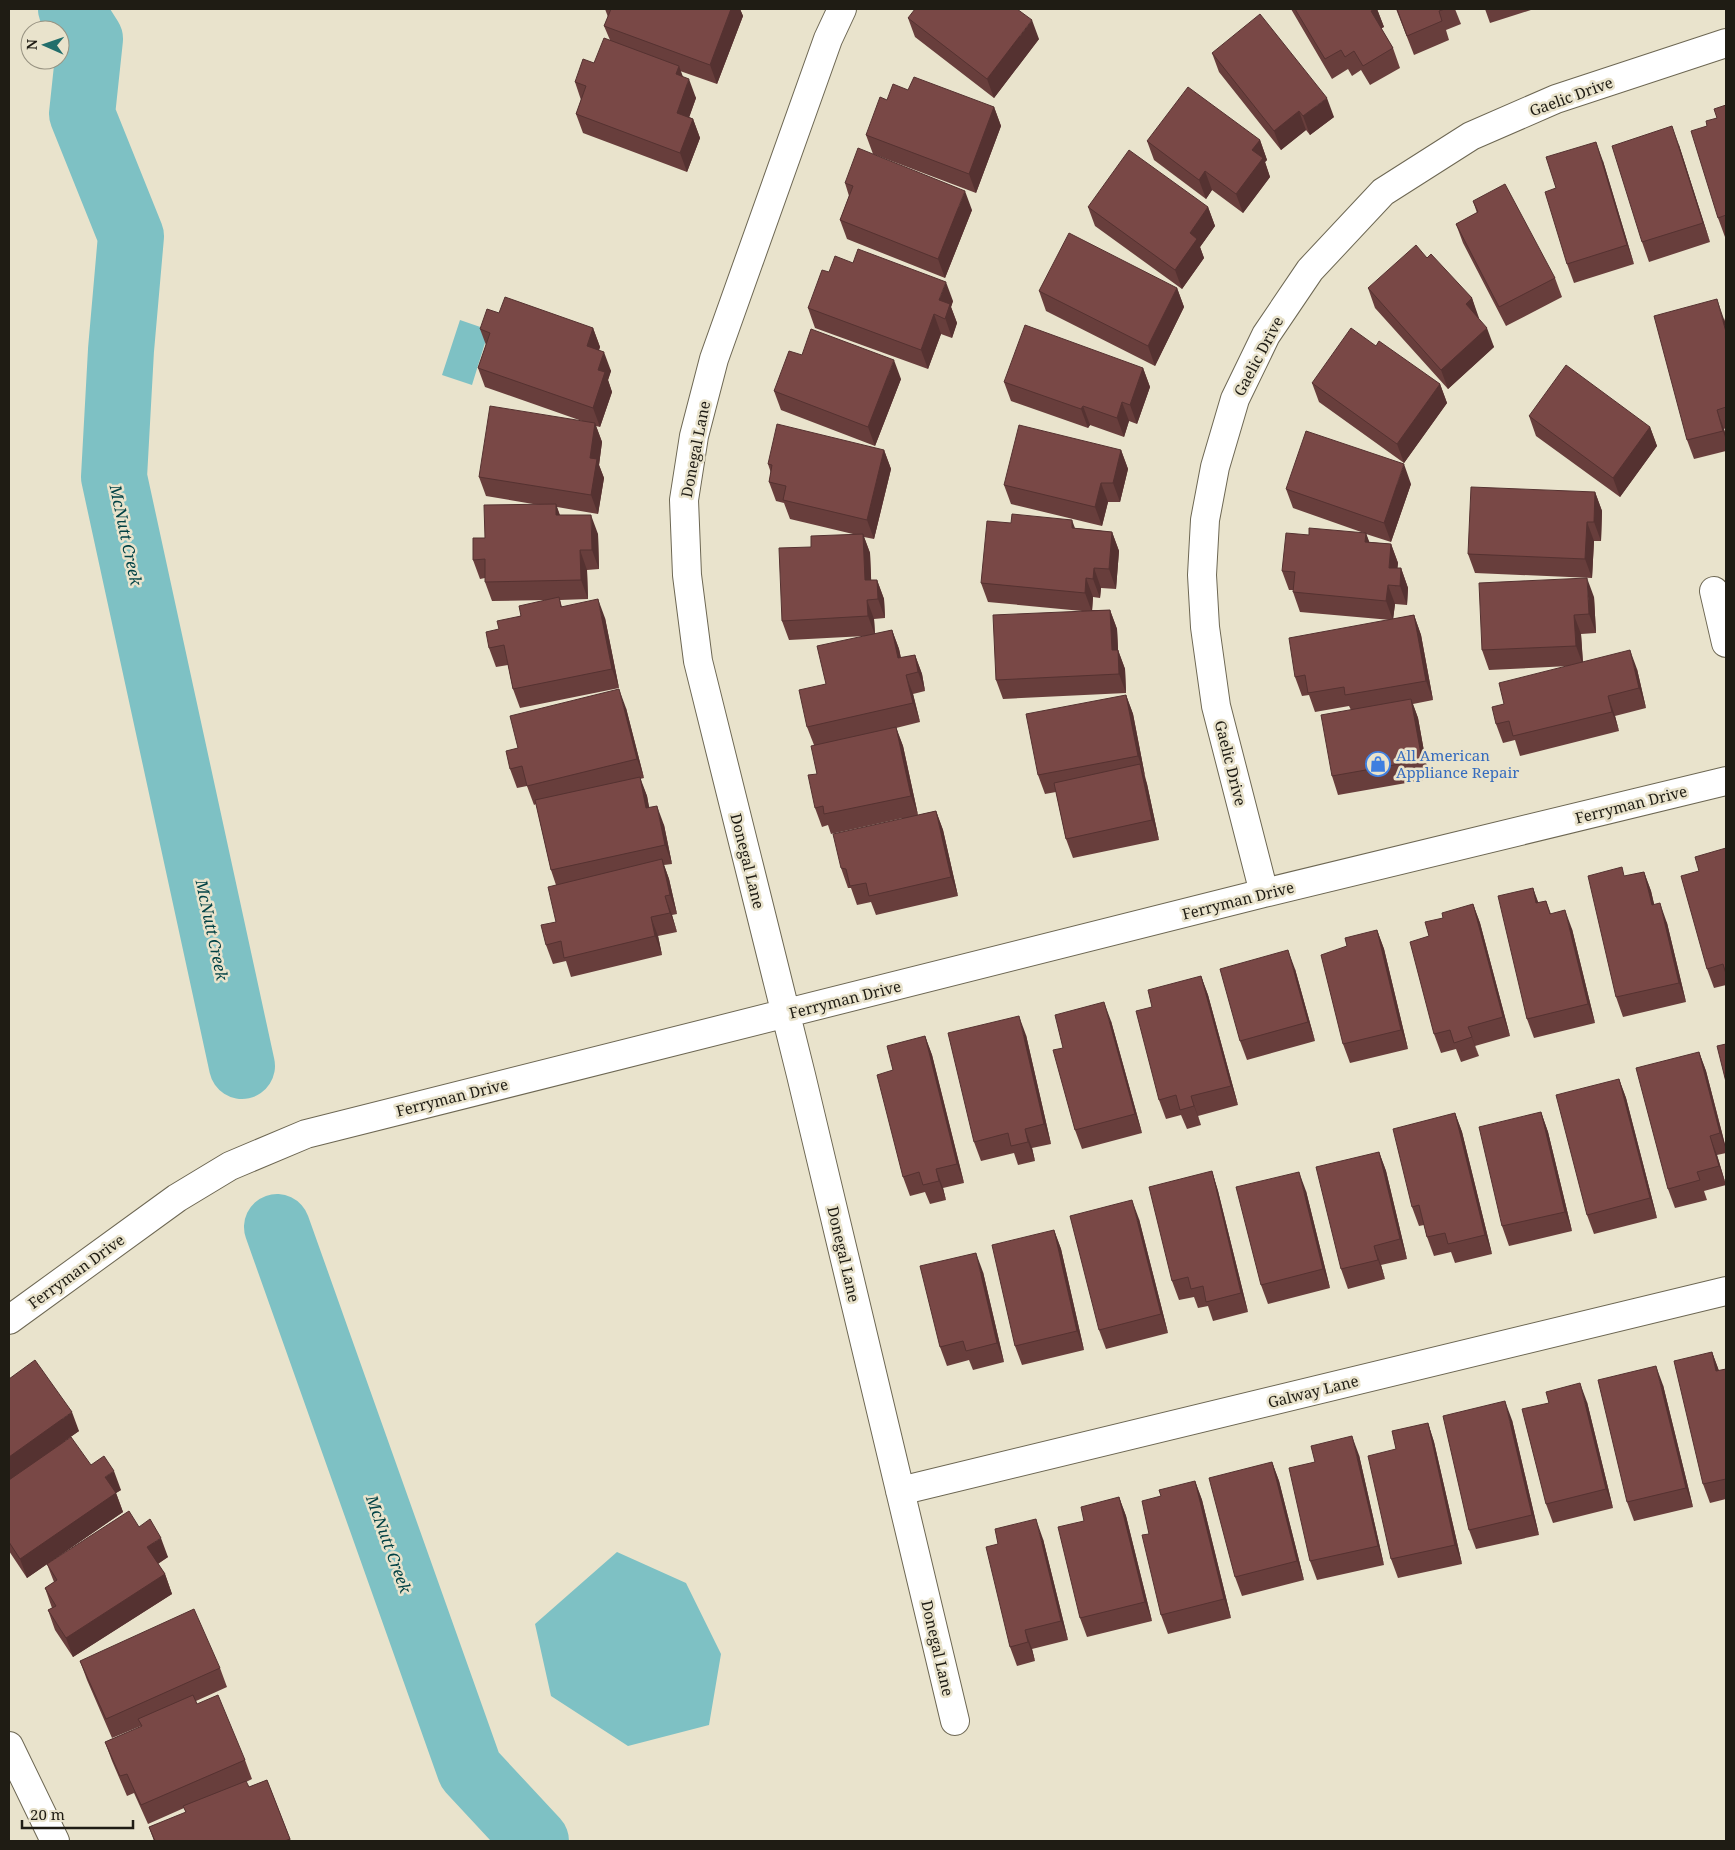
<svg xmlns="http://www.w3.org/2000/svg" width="1735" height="1850" font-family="'Noto Serif',serif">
<rect width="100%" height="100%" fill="#e9e3cc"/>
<path fill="#7ec1c4" d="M460 320 489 330 472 385 442 375Z
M617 1552 686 1583 721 1654 709 1725 628 1746 551 1696 535 1624Z"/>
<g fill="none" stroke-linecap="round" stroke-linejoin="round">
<path stroke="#7ec1c4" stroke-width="66" d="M71 9 90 39 82 114 131 236 121 350 114 477 242 1066
M277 1227 470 1770 536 1841"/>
<defs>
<path id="minor" d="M842 9 828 39 714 359 694 436 684 500 687 575 698 661 801 1075 955 1721
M1714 591 1726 643
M1264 893 1216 706 1205 627 1202 575 1205 520 1215 467 1235 399 1266 335 1310 270 1383 192 1471 136 1556 99 1726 43
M9 1320 177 1198 230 1166 306 1134 1264 893 1726 781
M900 1491 1726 1291
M9 1746 55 1841"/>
</defs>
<use href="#minor" stroke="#6d6753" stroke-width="30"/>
<use href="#minor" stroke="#fff" stroke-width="28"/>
</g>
<path fill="#683e3c" d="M605 9H740L743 16 717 84 680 71 683 77 696 98 689 117 693 119 700 138 687 172 583 133 576 114 581 100 575 82 594 63 610 40 604 26 608 17Z
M1291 9H1377L1384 27 1381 28 1393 48 1400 68 1370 85 1361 70 1352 76 1348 69 1332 79Z
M1396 9H1455L1461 24 1446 30 1449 40 1414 55Z
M1485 9H1534L1490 23Z
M908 18 1039 39 994 98 915 37Z
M1212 53 1334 117 1310 135 1306 130 1281 150 1219 72Z
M908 90 994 107 1001 126 976 193 873 154 866 135Z
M1726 105V237H1725L1718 218 1707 126 1717 118Z
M1260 140 1267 160 1265 162 1270 177 1243 213 1212 190 1206 199 1154 160 1147 141Z
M1679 145 1710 242 1649 262 1642 242Z
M1603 161 1634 264 1574 283 1567 264 1556 188Z
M845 183 972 210 945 278 847 239 840 220 849 196Z
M1473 201 1555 278 1562 297 1506 326 1463 243 1456 224 1477 213Z
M1088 207H1208L1215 226 1200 247 1204 258 1182 289 1095 226Z
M1427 258 1472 298 1478 318 1494 347 1448 389 1375 308 1368 288Z
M829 272 953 301 951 307 957 323 952 338 941 334 928 369 815 328 808 308Z
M1177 288 1184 307 1155 366 1046 311 1039 291Z
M499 313 593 328 600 347 599 350 611 371 608 380 612 392 600 427 596 426 602 442 599 465 604 478 598 514 557 507 560 515 598 534 599 569 587 570 588 599 560 600 562 607 605 618 619 688 520 708 513 689 508 665 496 667 489 648 499 629 546 600 492 601 485 582V578L480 579 473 560 485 538 539 505 486 496 479 477 582 421 485 387 478 368 486 345 480 329Z
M1724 318 1726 325V428L1724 429 1726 436V451L1694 459 1687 440Z
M1376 346 1440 384 1447 403 1404 463 1319 402 1312 383Z
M802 355 901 379 875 446 781 410 774 391Z
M1143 368 1150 387 1137 424 1129 421 1124 437 1090 425 1088 428 1011 401 1004 382Z
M1529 416 1650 427 1657 446 1620 497 1536 436Z
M884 450 891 469 874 539 864 537 870 553 871 580H877L884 599 885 618 874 619 875 634 892 630 899 649 901 658 915 655 922 674 925 691 913 694 920 722 896 728 903 746 918 815 936 811 943 830 958 896 876 915 871 902 857 905 851 888H848L841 868 903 818 831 834 828 825 822 827 815 808 817 774 814 745 807 727 826 684 865 636 789 640 782 621 811 547 853 534 790 519 784 503 776 501 769 482 771 473 768 464Z
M1121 450 1128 469 1120 502H1108L1102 526 1011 504 1004 485Z
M1411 484 1391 542 1366 534 1369 542 1391 544 1398 563 1397 568H1401L1408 588 1407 605 1395 604 1393 619 1414 615 1421 635 1433 700 1413 704 1418 718 1429 779 1338 795 1332 776 1351 710 1349 706 1315 712 1309 695 1302 696 1295 677 1391 620 1300 612 1293 592 1294 590H1289L1282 571 1309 535 1364 533 1293 508 1286 489Z
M1595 492 1602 511 1601 541H1594L1592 578 1475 573 1468 554Z
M1076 528 1112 532 1119 551 1116 589 1101 588 1100 598 1093 597 1092 610H1110L1117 629 1118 650 1125 669 1126 693 1003 699 996 680 1082 611 988 602 981 583Z
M1594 597 1596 633 1581 634 1583 662 1637 669 1646 708 1615 716 1619 731 1520 756 1515 740 1503 743 1496 724 1504 704 1569 666 1489 670 1482 650Z
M1126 695 1133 714 1145 776 1147 784 1159 840 1073 858 1066 839 1056 792 1045 794 1038 775Z
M626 708 644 778 640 779 647 796 649 808 664 825 672 864 664 865 669 879 677 914 672 915 677 932 658 936 662 955 571 977 566 961 553 964 546 945 556 922V885L551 870 536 804 534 805 527 786 517 788 510 769 518 748Z
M1726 848V985L1714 988 1707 969 1699 871Z
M1644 872 1651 891 1654 905 1667 923 1686 1002 1623 1017 1616 997 1626 876Z
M1533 888 1538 903 1546 901 1551 914 1572 929 1595 1023 1534 1038 1527 1019Z
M1473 904 1480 923 1510 1036 1475 1046 1479 1056 1461 1062 1456 1049 1441 1053 1434 1034 1429 936 1443 918Z
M1377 930 1384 949 1408 1049 1350 1063 1343 1044 1347 946Z
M1295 969 1315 1041 1247 1060 1240 1041Z
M1201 976 1208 995 1238 1105 1198 1116 1201 1125 1187 1129 1181 1115 1166 1119 1159 1100 1152 1007Z
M1111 1021 1142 1133 1082 1149 1075 1130 1063 1048Z
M1026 1035 1051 1144 1032 1148 1035 1161 1018 1165 1014 1153 981 1161 974 1142Z
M925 1036 932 1055 964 1183 943 1188 946 1200 930 1204 925 1192 910 1196 903 1177 893 1070Z
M1699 1052 1706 1071 1726 1148V1153L1717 1155 1726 1185 1704 1191 1707 1200 1675 1208 1668 1189Z
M1619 1079 1626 1098 1657 1218 1594 1234 1587 1215Z
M1541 1112 1548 1132 1572 1231 1509 1246 1502 1226Z
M1455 1113 1462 1132 1492 1254 1455 1263 1451 1252 1434 1256 1427 1237 1424 1225 1419 1226 1412 1207Z
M1379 1152 1386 1171 1407 1259 1381 1265 1385 1279 1348 1289 1341 1269Z
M1212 1171 1218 1191 1248 1312 1213 1321 1208 1306 1198 1308 1194 1297 1179 1300 1172 1281Z
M1306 1191 1330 1288 1268 1304 1261 1285Z
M1139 1219 1168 1333 1106 1349 1099 1330Z
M1054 1230 1061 1249 1084 1350 1022 1365 1015 1346Z
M983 1272 1004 1362 973 1370 969 1360 947 1366 940 1347Z
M1712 1352 1719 1371 1726 1369V1499L1710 1503 1703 1484Z
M9 1379 79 1431 63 1442 121 1490 116 1493 123 1512 49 1563 139 1527 168 1557 158 1564 165 1574 172 1594 73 1657 55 1630 48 1610 52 1608 45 1588 54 1582 47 1564 27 1578 9 1551Z
M1663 1385 1693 1507 1634 1521 1627 1502Z
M1587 1402 1613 1508 1553 1523 1546 1504Z
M1512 1420 1539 1535 1476 1549 1469 1530Z
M1428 1423 1434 1442 1462 1564 1398 1578 1391 1559 1396 1449Z
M1359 1455 1384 1565 1317 1580 1310 1561Z
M1272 1462 1279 1481 1304 1580 1242 1596 1235 1577Z
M1195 1481 1202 1500 1231 1618 1168 1634 1161 1615 1149 1534Z
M1119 1497 1126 1516 1152 1621 1087 1637 1080 1618 1084 1521Z
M1043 1539 1068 1640 1032 1649 1035 1661 1017 1666 1010 1647Z
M80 1661 220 1668 227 1687 196 1701 197 1704 245 1760 252 1779 246 1782 249 1787 267 1780 291 1841H154L149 1827 186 1813 184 1808 148 1824 134 1793 127 1796 112 1761 105 1742 141 1727V1726L112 1738 87 1680Z"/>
<path fill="#553231" d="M731 9H740L743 16 717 84 710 65Z
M1375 9H1377L1384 27 1378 30 1371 11Z
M1032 20 1039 39 994 98 987 79Z
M679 66 686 85 676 74Z
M689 79 696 98 684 132 677 113Z
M1327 98 1334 117 1310 135 1303 116Z
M994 107 1001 126 976 193 969 174Z
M1299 111 1306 130 1281 150 1274 131Z
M693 119 700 138 687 172 680 153Z
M1672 126 1679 145 1710 242 1703 223Z
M1260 140 1267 160 1265 162 1270 177 1243 213 1236 194 1252 150Z
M1596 142 1603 161 1634 264 1627 245Z
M1205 171 1212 190 1206 199 1199 180Z
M965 191 972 210 945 278 938 259Z
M1208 207 1215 226 1200 247 1204 258 1182 289 1175 270 1190 233Z
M946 282 953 301 951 307 957 323 952 338 939 300Z
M1177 288 1184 307 1155 366 1148 346Z
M1472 298 1479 318 1473 323 1466 304Z
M1717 299 1726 325V332Z
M934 314 941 334 928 369 921 350Z
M593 328 600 347 594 365 587 346Z
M1487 328 1494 347 1448 389 1441 370Z
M604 352 611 371 608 380 612 392 600 427 593 408 598 370Z
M894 360 901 379 875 446 868 427Z
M1143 368 1150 387 1137 424 1130 405Z
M1440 384 1447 403 1404 463 1397 444Z
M1122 402 1129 421 1124 437 1117 418Z
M1083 406 1090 425 1088 428 1081 409Z
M1717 410 1724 429 1726 436V440L1723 431Z
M595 423 602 442 599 465 604 478 598 514 591 495 590 458Z
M1650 427 1657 446 1620 497 1613 478Z
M884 450 891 469 874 539 867 520Z
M1121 450 1128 469 1120 502 1113 483Z
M1404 464 1411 484 1391 542 1384 523Z
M1101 483 1108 502 1102 526 1095 507Z
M1595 492 1602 511 1601 541 1594 522Z
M556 504 562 523 556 515Z
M591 515 598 534 599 569 592 550Z
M1072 520 1079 539 1072 528Z
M1587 522 1594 541 1592 578 1585 559Z
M1112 532 1119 551 1116 589 1109 569Z
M1366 533 1373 552 1365 542Z
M863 534 870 553 872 599 865 580Z
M1391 544 1398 563 1396 587 1389 568Z
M580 550 587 570 588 599 581 580Z
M1094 568 1101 588 1100 598 1093 579Z
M1401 568 1408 588 1407 605 1400 586Z
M1086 578 1093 597 1092 612 1085 593Z
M1587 578 1594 597 1596 633 1589 614Z
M877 580 884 599 885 618 878 599Z
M1388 585 1395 604 1393 620 1386 601Z
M598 599 605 618 619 688 612 669Z
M867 600 874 619 875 635 868 616Z
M1110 610 1117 629 1119 669 1112 650Z
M1414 615 1421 635 1433 700 1426 681Z
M1574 615 1581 634 1583 665 1576 646Z
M892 630 899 649 905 677 898 658Z
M1118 650 1125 669 1126 693 1119 674Z
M1630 650 1637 669 1646 708 1639 688Z
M915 655 922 674 925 691 918 672Z
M906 675 913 694 920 722 913 703Z
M619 689 626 708 644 778 637 759Z
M1126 695 1133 714 1145 776 1138 756Z
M1608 696 1615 716 1619 731 1612 712Z
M1411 699 1418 718 1429 779 1422 760Z
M896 727 903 746 918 815 911 796Z
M1140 764 1147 784 1159 840 1152 820Z
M640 777 647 796 653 827 646 808Z
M657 806 664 825 672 864 665 845Z
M936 811 943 830 958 896 951 877Z
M662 859 669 879 677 914 670 895Z
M1644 872 1651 891 1659 924 1652 905Z
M1533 888 1540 907 1536 903Z
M665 896 672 915 677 932 670 913Z
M1660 903 1667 923 1686 1002 1679 983Z
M1473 904 1480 923 1510 1036 1503 1017Z
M1565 910 1572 929 1595 1023 1588 1004Z
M651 917 658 936 662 955 655 936Z
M1377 930 1384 949 1408 1049 1401 1030Z
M1288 950 1295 969 1315 1041 1308 1022Z
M1201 976 1208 995 1238 1105 1231 1086Z
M1104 1002 1111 1021 1142 1133 1135 1114Z
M1019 1016 1026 1035 1051 1144 1044 1124Z
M1468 1027 1475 1046 1479 1056 1472 1037Z
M925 1036 932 1055 964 1183 957 1164Z
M1699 1052 1706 1071 1726 1149 1720 1133Z
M1619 1079 1626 1098 1657 1218 1650 1198Z
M1191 1096 1198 1116 1201 1125 1194 1106Z
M1541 1112 1548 1132 1572 1231 1565 1212Z
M1455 1113 1462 1132 1492 1254 1485 1235Z
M1025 1129 1032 1148 1035 1161 1028 1142Z
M1710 1136 1717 1155 1726 1185 1719 1166Z
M1379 1152 1386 1171 1407 1259 1400 1239Z
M936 1169 943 1188 946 1200 939 1181Z
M1212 1171 1218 1191 1248 1312 1241 1293Z
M1299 1172 1306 1191 1330 1288 1323 1269Z
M1132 1200 1139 1219 1168 1333 1161 1314Z
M1054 1230 1061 1249 1084 1350 1077 1331Z
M1374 1246 1381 1265 1385 1279 1378 1260Z
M976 1253 983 1272 1004 1362 997 1343Z
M1712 1352 1719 1371H1716Z
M1656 1366 1663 1385 1693 1507 1686 1488Z
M1580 1383 1587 1402 1613 1508 1606 1489Z
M1505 1401 1512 1420 1539 1535 1532 1515Z
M72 1412 79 1431 9 1481V1457Z
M1428 1423 1434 1442 1462 1564 1455 1545Z
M1352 1436 1359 1455 1384 1565 1378 1546Z
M1272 1462 1279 1481 1304 1580 1297 1561Z
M114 1471 121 1490 116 1493 123 1512 27 1578 20 1559 105 1477Z
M1195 1481 1202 1500 1231 1618 1224 1599Z
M1119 1497 1126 1516 1152 1621 1145 1602Z
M1036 1519 1043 1539 1068 1640 1061 1621Z
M161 1538 168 1557 154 1566 147 1547Z
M165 1574 172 1594 73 1657 66 1638Z
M1025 1630 1032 1649 1035 1661 1028 1642Z"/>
<path fill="#794846" stroke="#553231" d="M611 9H731L710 65 604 26Z
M915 9H1017L1032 20 987 79 908 18Z
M1295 9H1375L1371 11 1393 48 1363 66 1354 51 1345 57 1341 50 1325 59Z
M1397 9H1445L1439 11 1442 21 1407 36Z
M1260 14 1327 98 1303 116 1299 111 1274 131 1212 53Z
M604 38 679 66 676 74 689 79 677 113 693 119 680 153 576 114 586 86 575 82 583 59 594 63Z
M914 77 994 107 969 174 866 135 880 97 887 100 893 84 908 90Z
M1188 87 1260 140 1252 150 1263 158 1236 194 1205 171 1199 180 1147 141Z
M1726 105V215L1718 218 1691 131 1707 126 1706 121 1717 118 1714 109Z
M1672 126 1703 223 1642 242 1612 146Z
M1596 142 1627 245 1567 264 1545 192 1556 188 1546 157Z
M858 148 965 191 938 259 840 220 853 186 845 183Z
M1129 150 1208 207 1190 233 1197 239 1175 270 1088 207Z
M1505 184 1555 278 1499 307 1456 224 1478 212 1473 201Z
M1069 233 1177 288 1148 346 1039 291Z
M1416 245 1427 258 1431 254 1472 298 1466 304 1487 328 1441 370 1368 288Z
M858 249 946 282 939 300 950 304 945 319 934 314 921 350 808 308 822 270 829 272 835 256 853 263Z
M505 297 593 328 587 346 604 352 598 370 605 372 593 408 478 368 490 333 480 329 487 309 499 313Z
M1717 299 1726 332V407L1717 410 1723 431 1687 440 1654 316Z
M1025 325 1143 368 1130 405 1122 402 1117 418 1083 406 1081 409 1004 382Z
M1351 328 1376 346 1379 341 1440 384 1397 444 1312 383Z
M811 329 894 360 868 427 774 391 789 351 802 355Z
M1566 365 1650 427 1613 478 1529 416Z
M490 406 595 423 590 458 597 459 591 495 479 477Z
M777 424 884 450 867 520 783 500 786 486 769 482 772 465 768 464Z
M1019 425 1121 450 1113 483H1101L1095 507 1004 485Z
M1306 431 1404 464 1384 523 1286 489Z
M1471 487 1595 492 1594 522H1587L1585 559 1468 554Z
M556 504V515H591L592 550H580L581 580 485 582V559L473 560V538H485L484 505Z
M1012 514 1072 520V528L1112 532 1109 569 1094 568 1093 579 1086 578 1085 593 981 583 987 521 1011 523Z
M1309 528 1366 533 1365 542 1391 544 1389 568H1401L1400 586 1388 585 1386 601 1293 592 1295 572 1282 571 1286 533 1309 535Z
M863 534 865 580H877L878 599 867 600 868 616 782 621 779 548 811 547V536Z
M1587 578 1589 614 1574 615 1576 646 1482 650 1479 583Z
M559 597 561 607 598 599 612 669 513 689 504 645 489 648 486 632 499 629 497 621 521 616 519 606Z
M1110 610 1112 650H1118L1119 674 996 680 993 615Z
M1414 615 1426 681 1345 695 1344 687 1308 693 1305 675 1295 677 1289 638Z
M892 630 898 658 915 655 918 672 906 675 913 703 807 727 799 690 826 684 817 646Z
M1630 650 1639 688 1608 696 1612 712 1513 736 1509 721 1496 724 1492 707 1504 704 1499 683Z
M619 689 637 759 527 786 522 766 510 769 506 751 518 748 510 716Z
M1126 695 1138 756 1038 775 1026 714Z
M1411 699 1422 760 1332 776 1321 715Z
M896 727 911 796 824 814 823 806 815 808 808 775 817 774 811 746Z
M1140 764 1152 820 1066 839 1054 783Z
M640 777 646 808 657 806 665 845 551 870 535 800Z
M936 811 951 877 869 896 866 883 850 886 846 869 841 868 833 834Z
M1726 848V974L1723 964 1707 969 1681 876 1699 871 1695 857Z
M662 859 670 895 665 896 670 913 651 917 655 936 564 958 561 941 546 945 541 925 556 922 548 887Z
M1622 867 1624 876 1644 872 1652 905 1660 903 1679 983 1616 997 1588 876Z
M1533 888 1536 903 1546 901 1550 914 1565 910 1588 1004 1527 1019 1498 896Z
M1473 904 1503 1017 1468 1027 1472 1037 1454 1043 1450 1030 1434 1034 1410 942 1429 936 1425 922 1443 918 1442 913Z
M1377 930 1401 1030 1343 1044 1321 955 1347 946 1345 938Z
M1288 950 1308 1022 1240 1041 1220 969Z
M1201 976 1231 1086 1191 1096 1194 1106 1180 1110 1176 1095 1159 1100 1136 1011 1152 1007 1148 990Z
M1104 1002 1135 1114 1075 1130 1053 1050 1063 1048 1055 1015Z
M1019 1016 1044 1124 1025 1129 1028 1142 1011 1146 1008 1133 974 1142 948 1033Z
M925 1036 957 1164 936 1169 939 1181 923 1185 919 1172 903 1177 877 1075 893 1070 887 1046Z
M1726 1044V1082L1717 1046Z
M1699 1052 1720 1133 1710 1136 1719 1166 1697 1172 1700 1180 1668 1189 1636 1068Z
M1619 1079 1650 1198 1587 1215 1556 1095Z
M1541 1112 1565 1212 1502 1226 1479 1127Z
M1455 1113 1485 1235 1448 1244 1445 1233 1427 1237 1419 1205 1412 1207 1393 1129Z
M1379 1152 1400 1239 1374 1246 1378 1260 1341 1269 1316 1167Z
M1212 1171 1241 1293 1206 1302 1203 1286 1191 1289 1188 1277 1172 1281 1149 1187Z
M1299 1172 1323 1269 1261 1285 1236 1187Z
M1132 1200 1161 1314 1099 1330 1070 1216Z
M1054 1230 1077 1331 1015 1346 992 1245Z
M976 1253 997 1343 966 1351 963 1341 940 1347 920 1266Z
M1712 1352 1716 1371 1726 1369V1479L1703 1484 1674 1361Z
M35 1360 72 1412 9 1457V1379Z
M1656 1366 1686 1488 1627 1502 1598 1380Z
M1580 1383 1606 1489 1546 1504 1522 1409 1549 1403 1546 1392Z
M1505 1401 1532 1515 1469 1530 1443 1416Z
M1428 1423 1455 1545 1391 1559 1368 1456 1396 1449 1392 1431Z
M1352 1436 1378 1546 1310 1561 1289 1468 1315 1462 1311 1446Z
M71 1437 91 1465 104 1456 114 1471 105 1477 116 1493 20 1559 9 1542V1480Z
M1272 1462 1297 1561 1235 1577 1209 1478Z
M1195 1481 1224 1599 1161 1615 1142 1535 1149 1534 1142 1501 1161 1496 1159 1490Z
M1119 1497 1145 1602 1080 1618 1058 1527 1084 1521 1081 1507Z
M129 1511 139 1527 150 1519 161 1538 147 1547 165 1574 66 1638 48 1610 56 1606 45 1588 57 1580 47 1564Z
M1036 1519 1061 1621 1025 1630 1028 1642 1010 1647 986 1547 998 1544 995 1529Z
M194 1609 220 1668 106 1719 80 1661Z
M193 1695 197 1704 218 1695 245 1760 141 1805 127 1774 120 1776 105 1742 142 1726 138 1719Z
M267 1780 290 1839 285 1841H155L149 1827 186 1812 183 1806 246 1781 249 1787Z"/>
<defs>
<symbol id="shop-ring" viewBox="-11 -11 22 22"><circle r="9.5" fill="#e9e3cc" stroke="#3f7fe0" stroke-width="1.5"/><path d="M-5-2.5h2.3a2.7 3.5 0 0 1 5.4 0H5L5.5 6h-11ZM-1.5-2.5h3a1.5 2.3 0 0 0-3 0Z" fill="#3f7fe0"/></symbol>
</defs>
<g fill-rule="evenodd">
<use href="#shop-ring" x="1364" y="750" width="28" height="28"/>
</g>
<g text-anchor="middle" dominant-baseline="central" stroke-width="5" stroke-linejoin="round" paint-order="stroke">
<g font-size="15" fill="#1f1c14" stroke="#e9e3cc">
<text transform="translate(1571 96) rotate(-20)">Gaelic Drive</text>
<text transform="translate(1258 356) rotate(-62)">Gaelic Drive</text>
<text transform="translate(695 449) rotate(-79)">Donegal Lane</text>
<text transform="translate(1231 763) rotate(76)">Gaelic Drive</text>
<text transform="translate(1631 804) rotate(-14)">Ferryman Drive</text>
<text transform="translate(748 861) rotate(76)">Donegal Lane</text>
<text transform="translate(1238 900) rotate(-14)">Ferryman Drive</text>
<text transform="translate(845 999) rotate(-14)">Ferryman Drive</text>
<text transform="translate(452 1097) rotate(-14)">Ferryman Drive</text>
<text transform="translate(844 1254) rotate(77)">Donegal Lane</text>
<text transform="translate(76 1271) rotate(-36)">Ferryman Drive</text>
<text transform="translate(1313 1391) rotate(-14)">Galway Lane</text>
<text transform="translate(938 1648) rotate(77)">Donegal Lane</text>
</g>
<g font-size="15" fill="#366cbe" stroke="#e9e3cc" text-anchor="start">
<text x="1396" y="755">All American<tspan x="1396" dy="17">Appliance Repair</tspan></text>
</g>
<g font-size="16" font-style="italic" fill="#004144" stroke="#e9e3cc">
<text transform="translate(126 535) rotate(78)">McNutt Creek</text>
<text transform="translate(212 930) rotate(78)">McNutt Creek</text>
<text transform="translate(389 1544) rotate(70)">McNutt Creek</text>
</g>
</g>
<rect width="1735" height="1850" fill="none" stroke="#1f1c14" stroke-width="20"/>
<g transform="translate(45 45) rotate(272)"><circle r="24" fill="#e9e3cc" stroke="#989382"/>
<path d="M0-4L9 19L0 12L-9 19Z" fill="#226e6b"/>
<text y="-8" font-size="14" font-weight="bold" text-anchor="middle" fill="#1f1c14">N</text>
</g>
<path d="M22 1820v8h111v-8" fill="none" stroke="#1f1c14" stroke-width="2.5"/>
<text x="30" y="1820" font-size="15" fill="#1f1c14" stroke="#e9e3cc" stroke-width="4" paint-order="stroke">20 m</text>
</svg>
